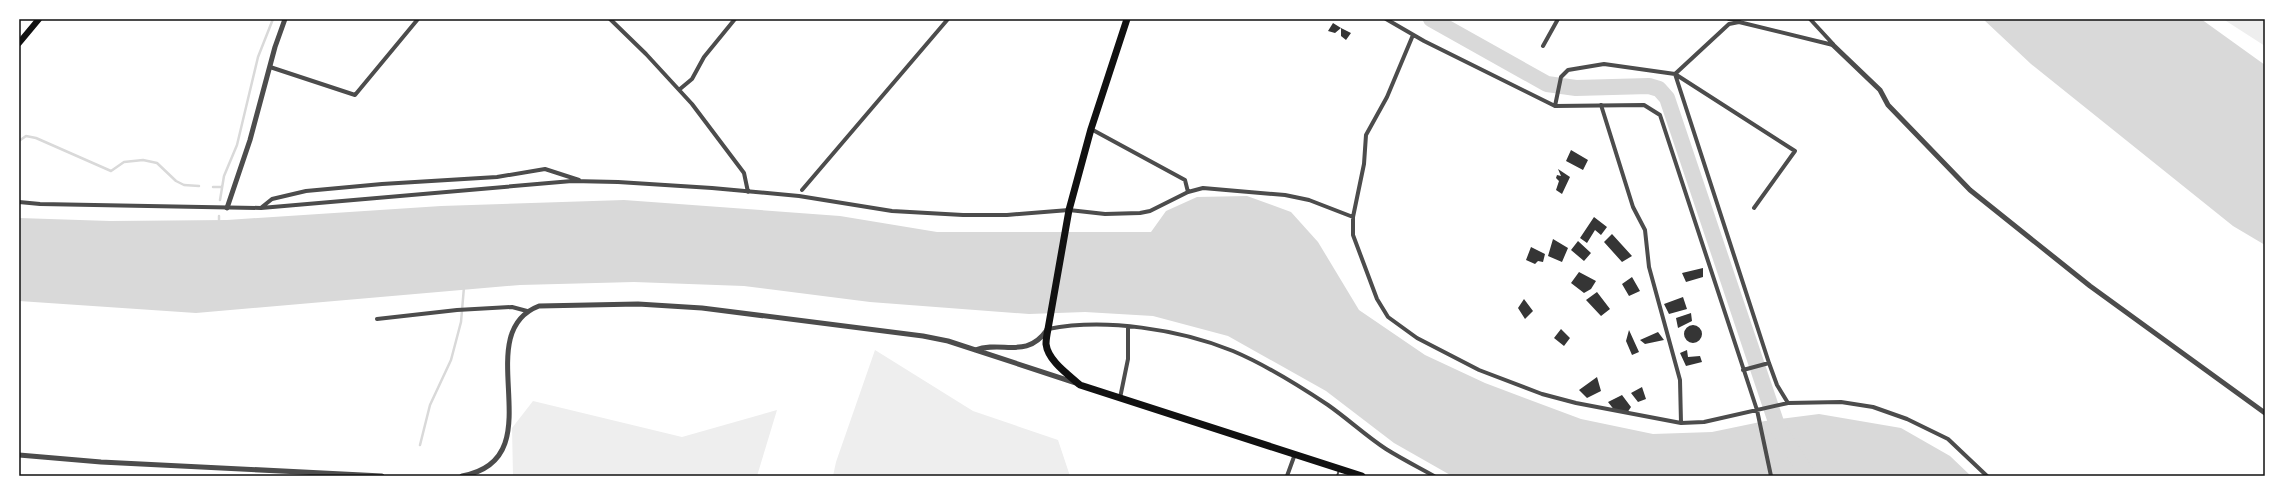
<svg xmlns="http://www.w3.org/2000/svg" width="2284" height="495" font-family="Quicksand,sans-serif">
<rect width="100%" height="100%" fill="#fff"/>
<path fill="#eee" d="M2223 19H2265V46Z
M875 350 973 411 1058 440 1070 476H833L836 462Z
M533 401 682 437 777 410 757 476H513L512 428Z"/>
<path fill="#d9d9d9" d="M1983 19H2201L2265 65V245L2233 226 2031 64Z
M1247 196 1291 212 1318 242 1359 310 1425 355 1485 383 1581 419 1653 434 1712 432 1765 421 1819 414 1901 428 1950 456 1971 476H1452L1394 443 1326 391 1228 336 1153 316 1085 312 1029 314 870 302 744 286 634 282 520 285 196 313 19 301V218L110 221 227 220 441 206 624 200 840 216 937 232H1151L1166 211 1197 197Z"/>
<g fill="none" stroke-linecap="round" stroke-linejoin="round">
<path stroke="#d9d9d9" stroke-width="2.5" d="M19 141 26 136 36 138 111 171 124 162 143 160 157 163 176 181 184 185 199 186
M213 187H221
M220 200 224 176 237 145 258 57 273 19
M219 224V216
M420 445 430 405 451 360 461 322 464 287"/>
<path stroke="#d9d9d9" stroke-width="16" d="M1431 19 1547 84 1576 88 1649 86 1659 89 1667 98 1778 428 1808 476"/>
</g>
<path fill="#353535" d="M1333 23 1341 28 1335 33 1328 31Z
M1341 28 1351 33 1346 40 1341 36Z
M1571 150 1588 160 1583 170 1566 161Z
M1558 169 1570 177 1562 194 1556 190 1559 181 1556 178 1557 175 1561 176Z
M1594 217 1607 227 1601 235 1595 230 1587 243 1580 238Z
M1612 234 1632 256 1622 262 1604 242Z
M1553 239 1568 248 1562 262 1548 256Z
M1578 241 1591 253 1584 261 1571 250Z
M1531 247 1545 254 1543 262 1538 261 1535 264 1526 260Z
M1703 268V277L1686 282 1682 273Z
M1579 272 1596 281 1591 289 1584 293 1571 283Z
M1632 277 1640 291 1629 296 1622 284Z
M1597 292 1610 309 1601 316 1586 300Z
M1683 297 1687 309 1669 314 1664 304Z
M1524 299 1533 311 1525 319 1518 308Z
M1691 313 1692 321 1678 328 1676 318Z
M1684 334a9 9 0 1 1 18 0a9 9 0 1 1-18 0Z
M1561 329 1570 338 1564 346 1554 338Z
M1629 330 1639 352 1632 355 1626 341Z
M1658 332 1664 340 1645 344 1640 340Z
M1687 350 1688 357 1700 356 1702 362 1686 366 1680 353Z
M1597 377 1601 391 1587 398 1579 390Z
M1642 387 1646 399 1638 402 1631 393Z
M1622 395 1631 407 1627 413 1615 411 1608 402Z"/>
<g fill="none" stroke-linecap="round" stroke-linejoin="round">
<path stroke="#4c4c4c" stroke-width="2" d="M1337 476 1339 470"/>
<path stroke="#4c4c4c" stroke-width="4" d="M610 19 646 54 692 104 744 173 748 192
M1386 19 1424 41 1555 106 1644 105 1660 115 1757 410 1771 476
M1729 19 1739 21
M1810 19 1833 44
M1413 35 1387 97 1366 135 1364 164 1353 217V235L1377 299 1388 317 1417 338 1479 370 1542 394 1576 403 1681 423 1704 422 1788 403 1841 402 1873 407 1907 419 1948 439 1987 476
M1543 46 1558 19
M270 67 355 95 418 19
M1675 74 1769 363 1777 385 1788 403
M1675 74 1729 24 1739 22 1833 45
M680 89 692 79 704 57 735 19
M1601 105 1633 207 1645 230 1649 267 1680 380 1681 423
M1555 106 1561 77 1568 70 1604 64 1675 74 1795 151 1754 208
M1091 129 1185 180 1188 192
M802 190 948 19
M19 202 40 204 261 208 572 181 618 182 712 188 799 196 892 211 963 215H1007L1069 210 1105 214 1140 213 1150 211 1188 192 1203 188 1285 195 1309 200 1353 217
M262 207 272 199 306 191 382 184 497 177 545 169 579 180
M377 319 457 310 512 307 527 311
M1048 329C1105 318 1179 329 1233 351 1266 365 1298 385 1328 405 1348 419 1366 436 1386 449 1402 459 1418 467 1434 476
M1743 370 1769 363
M1120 398 1128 359V327
M1287 476 1295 454"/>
<path stroke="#4c4c4c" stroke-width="5" d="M1833 45 1880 90 1888 105 1970 190 2090 286 2265 413
M227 208 250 140 275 47 285 19
M975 350C1002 340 1026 360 1047 330
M19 455 101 462 382 476
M462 476C557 459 466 334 539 306L638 304 702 308 923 336 948 341 1076 383"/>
<path stroke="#111" stroke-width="6" d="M19 43 39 19"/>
<path stroke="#111" stroke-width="7" d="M1127 19 1091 129 1069 210 1048 329C1047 334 1046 340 1046 344 1048 361 1069 375 1080 385L1362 476"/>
</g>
<rect width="2284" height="495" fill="none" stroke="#ffffff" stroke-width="40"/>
<rect x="20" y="20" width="2244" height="455" fill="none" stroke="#111" stroke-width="1.5"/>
</svg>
